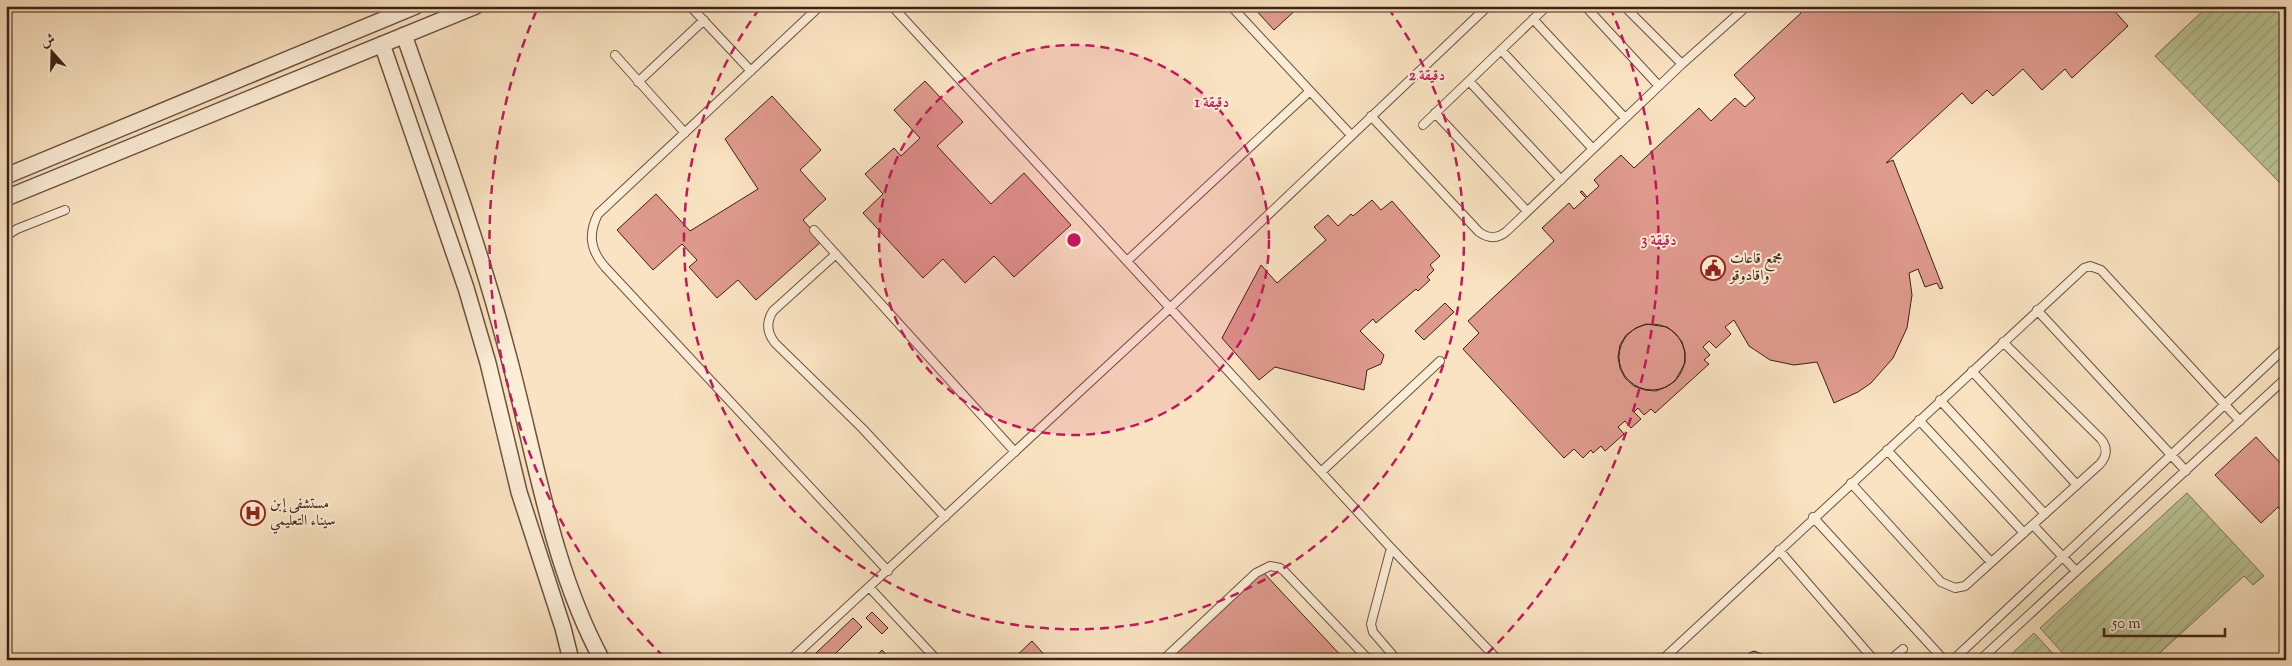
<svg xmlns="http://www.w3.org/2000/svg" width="2292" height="666" font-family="'Sorts Mill Goudy',Amiri,serif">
<defs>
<pattern id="garden-furrows" width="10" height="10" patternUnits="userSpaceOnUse" patternTransform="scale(1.25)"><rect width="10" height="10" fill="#bac496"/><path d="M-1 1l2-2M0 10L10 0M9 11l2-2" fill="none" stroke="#a1a880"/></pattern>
</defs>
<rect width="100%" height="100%" fill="#fae3c2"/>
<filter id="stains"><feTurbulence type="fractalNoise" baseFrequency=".004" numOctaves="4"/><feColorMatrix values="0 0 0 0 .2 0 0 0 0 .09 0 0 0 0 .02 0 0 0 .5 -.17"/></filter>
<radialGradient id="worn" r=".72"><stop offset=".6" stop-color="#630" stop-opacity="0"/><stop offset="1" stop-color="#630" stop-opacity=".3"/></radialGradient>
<path fill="url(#garden-furrows)" stroke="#7c7256" d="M2208 6H2286V189L2155 56Z
M2187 493 2264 576 2253 585 2244 576 2152 660H2069L2040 628Z
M2034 633 2059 660H2005Z"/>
<path fill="#df9a8e" stroke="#3d2115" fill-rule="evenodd" d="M1252 6H1300L1274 30Z
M1795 6H2110L2128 26 2072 78 2065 69 2042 90 2023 69 1993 96 1987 90 1972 104 1962 93 1886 163 1893 160 1943 288 1940 289 1937 283 1925 287 1918 269 1909 273 1912 295 1907 328 1893 358 1871 383 1858 392 1834 403 1817 362 1794 365 1770 360 1749 346 1734 320 1725 327 1731 334 1716 348 1709 341 1703 347 1710 355 1704 360 1709 364 1655 413 1651 409 1644 415 1638 408 1634 412 1641 419 1631 428 1625 421 1618 427 1624 434 1605 451 1601 446 1593 453 1591 450 1583 458 1574 449 1564 458 1463 349 1479 333 1468 321 1554 241 1542 228 1569 203 1574 209 1586 198 1580 192 1582 191 1587 197 1599 186 1594 180 1621 155 1634 168 1699 108 1711 121 1735 98 1745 107 1755 98 1734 75 1801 13ZM1646 324 1667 327 1675 333 1682 342 1685 352V363L1675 381 1666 387 1656 391 1645 390 1634 386 1625 378 1620 368 1618 357 1620 345 1626 335 1636 328Z
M925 81 963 122 937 146 991 204 1024 173 1071 225 1014 277 994 256 965 283 943 259 923 278 863 213 883 194 865 174 894 148 901 156 920 138 894 110Z
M772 96 821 150 800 170 826 199 803 220 822 241 756 300 738 280 717 298 689 267 697 260 682 244 653 270 617 230 656 194 690 231 758 189 725 139Z
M1372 200 1381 210 1392 201 1440 256 1430 265 1434 270 1427 277 1430 280 1418 291 1416 289 1376 323 1373 319 1360 331 1384 355 1381 364 1367 370 1364 390 1275 367 1259 380 1222 338 1261 265 1277 283 1326 240 1314 227 1328 215 1338 226 1351 214 1353 216Z
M1445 303 1454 312 1424 340 1415 331Z
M1619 357a33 33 0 1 1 66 0a33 33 0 1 1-66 0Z
M2256 437 2284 467 2286 465V515L2278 507 2261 523 2215 475Z
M1263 572 1345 660H1168Z
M872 612 888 628 882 634 866 618Z
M853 618 862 627 829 660H823L816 653Z
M1032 641 1049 660H1012Z
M882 650 891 660H872Z
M1754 651 1762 654 1768 660H1747L1749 653Z"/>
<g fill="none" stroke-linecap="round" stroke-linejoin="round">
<defs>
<path id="service" d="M690 6 751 71
M820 6 598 214C588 234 590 250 605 267L888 571
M892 6 1391 548 1498 660
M1231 6 1351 135
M1585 6 1659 86
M1624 6 1682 64
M1533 19 1625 118
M1501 50 1593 149
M615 55 685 133
M1469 81 1561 180
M638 82 704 20
M1435 113 1527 211
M1371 116 1479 232C1489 239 1498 239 1507 231L1682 64 1747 6
M1423 125 1547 6
M814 230 1015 452
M6 236 17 229 65 210
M836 254 773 311C766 322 767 333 775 343L862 428 945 517
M1127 261 1310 91
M2037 310 2186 471
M1972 371 2077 485
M1940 400 2045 514
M1919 420 2024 533
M1887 450 1991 562
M1321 472 1440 361
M1851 483 1941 582 1955 588 1965 586 2100 464C2107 456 2108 448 2101 439L2003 342
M1813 517 1944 660
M2033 525 2076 571
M1391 548 1371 624 1373 632 1397 660
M1779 550 1874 660
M869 587 937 660
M790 660 1170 308 1488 6
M1163 660 1256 573 1270 566 1280 568 1284 571 1369 660
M1662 660 2084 268 2090 266 2101 270 2240 421
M1890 660 1903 649
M1953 660 2286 347
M1980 660 2286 378"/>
<path id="minor" d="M404 35C440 138 478 241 506 347 535 451 550 564 602 660
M382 44 466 288 488 363 519 492 563 628 571 660
M6 176 416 6
M6 198 476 6"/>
</defs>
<use href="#service" stroke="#6c5240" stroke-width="10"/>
<use href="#minor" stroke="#6c5240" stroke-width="18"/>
<use href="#service" stroke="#fcedd7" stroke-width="8"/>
<use href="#minor" stroke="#fcedd7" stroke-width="15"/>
</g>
<circle cx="1074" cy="240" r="195" fill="#c2185b" fill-opacity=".12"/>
<g fill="none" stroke="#c2185b" stroke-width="2.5" stroke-dasharray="9 6">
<circle cx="1074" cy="240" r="195"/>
<path d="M1388 8A390 390 0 1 1 760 8"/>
<path d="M664 657A585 585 0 0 1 538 7M1610 7A585 585 0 0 1 1484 657"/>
</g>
<defs>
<symbol id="civic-ring" viewBox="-11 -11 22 22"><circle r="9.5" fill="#fcedd7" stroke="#8f2418" stroke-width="1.5"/><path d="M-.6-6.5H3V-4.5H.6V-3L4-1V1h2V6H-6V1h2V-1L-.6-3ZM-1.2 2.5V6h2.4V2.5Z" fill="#8f2418"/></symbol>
<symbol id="hospital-ring" viewBox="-11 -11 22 22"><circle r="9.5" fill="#fcedd7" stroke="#8f2418" stroke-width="1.5"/><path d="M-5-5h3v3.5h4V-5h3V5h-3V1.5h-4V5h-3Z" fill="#8f2418"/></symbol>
</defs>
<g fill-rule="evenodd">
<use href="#civic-ring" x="1699" y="254" width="28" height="28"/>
<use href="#hospital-ring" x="239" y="499" width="28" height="28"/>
</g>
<g text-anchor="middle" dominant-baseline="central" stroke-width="4" stroke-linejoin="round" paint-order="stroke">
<g font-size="15" fill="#3d2115" stroke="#fcedd7" text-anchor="start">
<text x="1730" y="259">مجمع قاعات<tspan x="1730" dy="17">واقادوقو</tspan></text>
<text x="270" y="504">مستشفى إبن<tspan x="270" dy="17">سيناء التعليمي</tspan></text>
</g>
</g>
<circle cx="1074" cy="240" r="8" fill="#c2185b" stroke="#fcedd7" stroke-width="2.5"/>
<g font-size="15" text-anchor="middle" font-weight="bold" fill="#c2185b" stroke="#fcedd7" stroke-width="4" stroke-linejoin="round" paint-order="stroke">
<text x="1427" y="80">2 دقيقة</text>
<text x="1212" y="107">1 دقيقة</text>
<text x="1659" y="245">3 دقيقة</text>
</g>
<rect width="2292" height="666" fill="none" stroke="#fae3c2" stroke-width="25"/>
<rect x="8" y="8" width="2277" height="651" fill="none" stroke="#3d2115" stroke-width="2.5"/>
<rect x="12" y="12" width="2267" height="641" fill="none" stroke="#3d2115"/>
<g transform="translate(52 52) rotate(340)" stroke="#fcedd7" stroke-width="4" paint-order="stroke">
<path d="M0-4L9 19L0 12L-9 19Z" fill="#3d2115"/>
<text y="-8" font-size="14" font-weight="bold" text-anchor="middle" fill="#3d2115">ش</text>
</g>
<path d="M2104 628v8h121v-8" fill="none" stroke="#3d2115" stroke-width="2.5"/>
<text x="2112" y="628" font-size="15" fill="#3d2115" stroke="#fcedd7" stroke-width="4" paint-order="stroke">50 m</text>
<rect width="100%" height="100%" filter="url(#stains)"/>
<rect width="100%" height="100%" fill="url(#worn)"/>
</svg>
